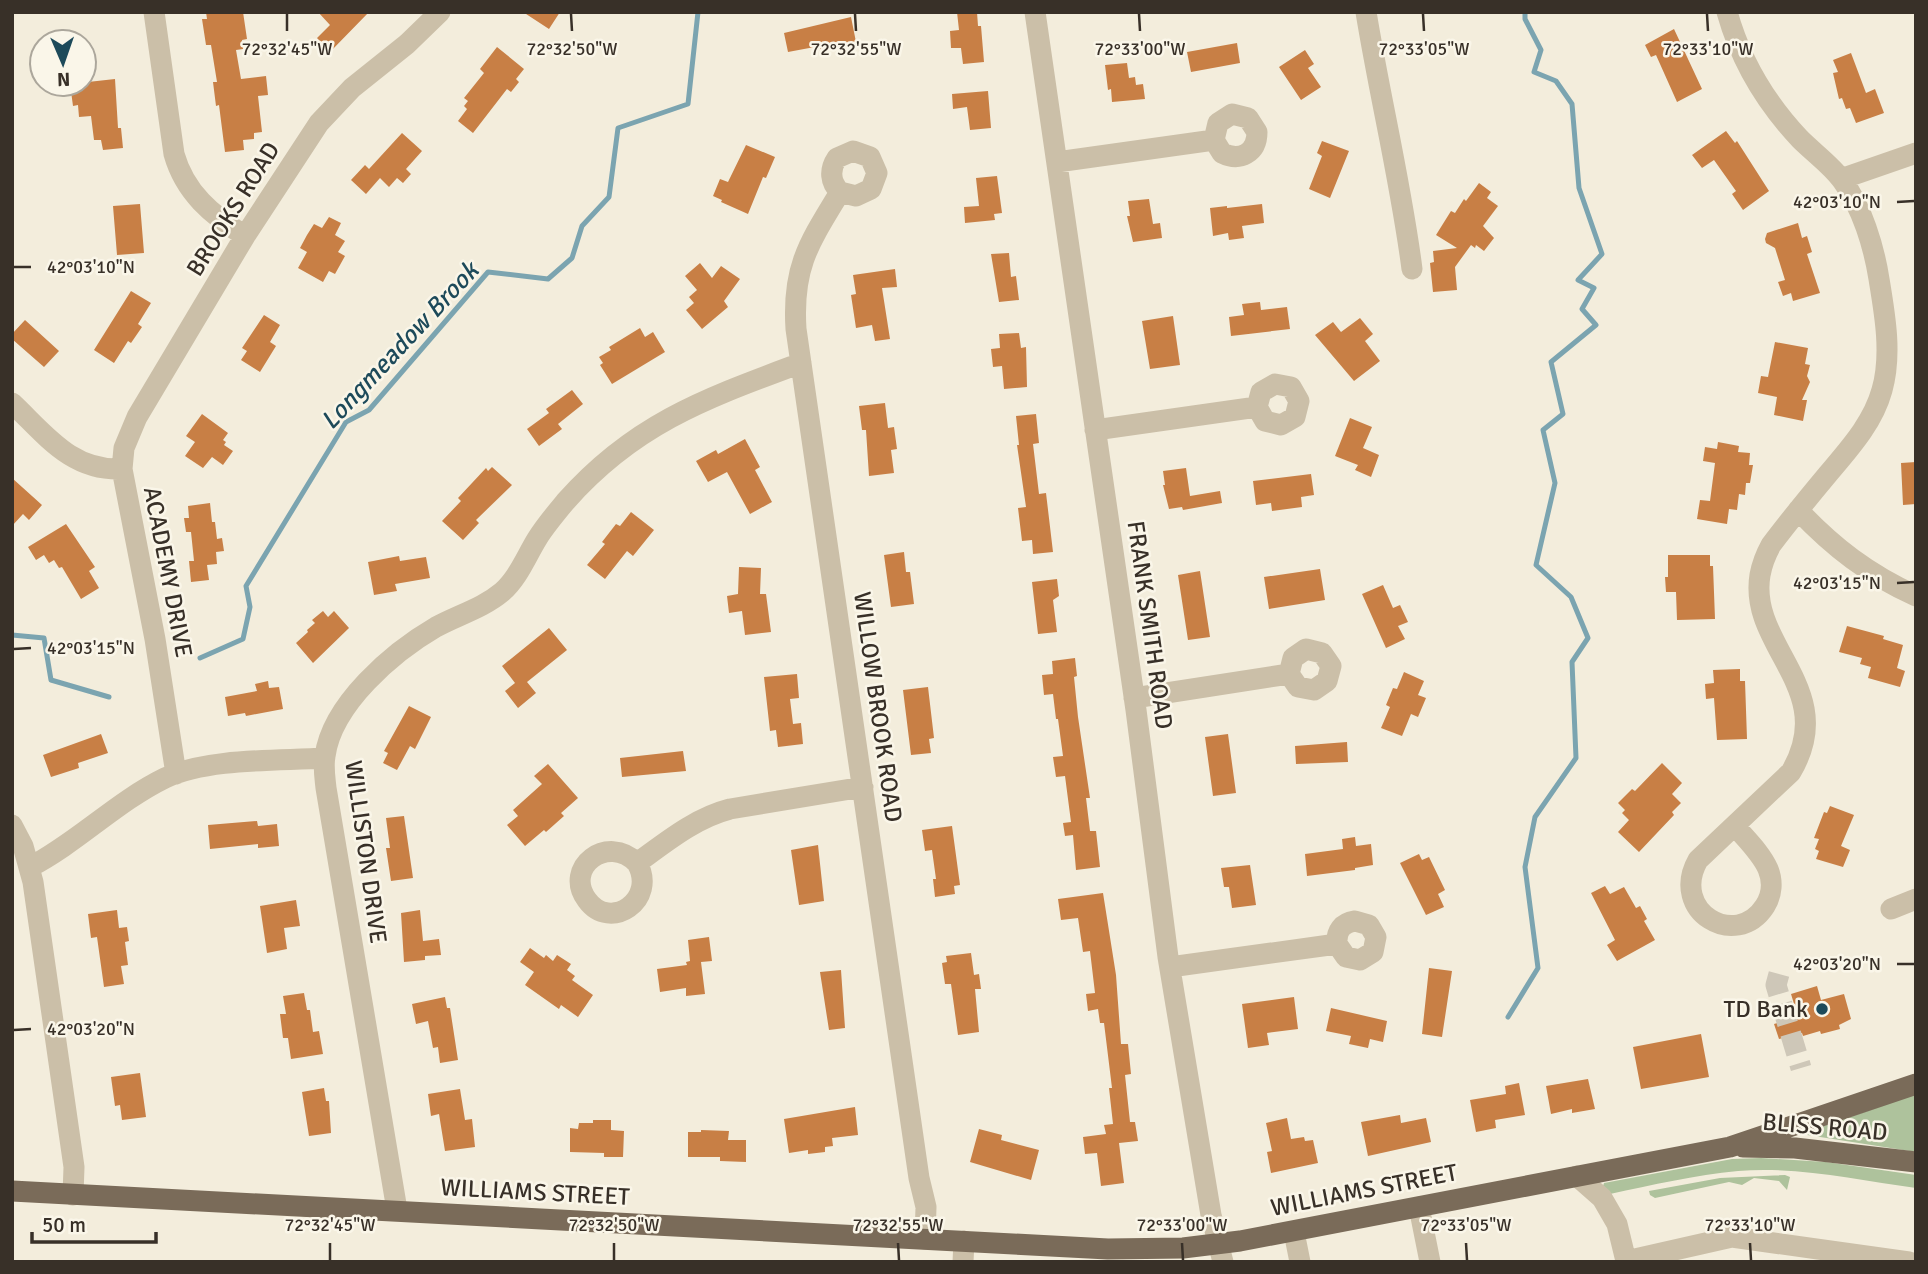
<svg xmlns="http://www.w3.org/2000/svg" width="1928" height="1274" font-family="Signika,sans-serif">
<rect width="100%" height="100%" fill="#f3eddc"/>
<path fill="#aec29c" d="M1916 1094V1152L1801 1134Z
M1761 1158 1826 1162 1916 1175V1188C1858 1180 1797 1166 1738 1171 1695 1175 1652 1185 1610 1194L1603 1186 1604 1183 1732 1159Z
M1785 1175 1790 1177 1787 1190 1779 1181 1754 1178 1742 1185 1729 1182 1655 1198 1650 1195 1649 1191 1720 1178Z"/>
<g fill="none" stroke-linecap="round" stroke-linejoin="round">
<path stroke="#7ba4b0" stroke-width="5" d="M12 635 44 638 51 680 109 697
M200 658 243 639 250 607 246 586 346 422 369 410 488 272 548 279 572 258 582 226 609 197 618 128 688 104 698 12
M1508 1017 1538 968 1525 867 1535 817 1576 758 1572 662 1588 638 1571 597 1536 565 1555 483 1543 430 1563 414 1551 362 1596 325 1582 309 1594 288 1578 280 1602 254 1579 188 1572 104 1556 81 1534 72 1541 50 1525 19V12"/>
</g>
<path fill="#c87f45" d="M206 12H243L247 39 242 40 243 49 236 50 241 79 266 76 268 95 258 96 262 132 254 133V139L243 140 244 150 225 152 219 105 216 106 213 82H217L211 45H206L202 19H207Z
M318 12H369L330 52 317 38 330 25Z
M523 12H560L549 29Z
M957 12H977L978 26H981L984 62 963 64 961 48H951L950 31 959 30Z
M851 17 856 42 820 49V46L788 52 784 33Z
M1674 29 1702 89 1677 102 1656 55 1651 57 1645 45Z
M1237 43 1240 63 1191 72 1187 52Z
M497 47 524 69 516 79 519 82 511 92 507 89 473 133 458 121 467 109 464 106 468 101 464 98 484 73 480 69Z
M1305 50 1314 64 1308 68 1321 87 1301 100 1279 67Z
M1851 53 1866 93 1875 89 1884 113 1856 123 1850 108 1846 109 1842 98 1839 99 1833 73 1838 72 1833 60Z
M1127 63 1129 78 1135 77 1136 85 1143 84 1145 99 1112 102 1111 89 1108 90 1105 65Z
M115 79 118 128H121L123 148 103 150 101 140H94L91 116 79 117 78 105 73 106 70 84Z
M988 91 991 128 970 130 967 107 953 109 952 94Z
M1726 131 1735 143 1737 141 1769 191 1743 210 1732 194 1736 191 1714 160 1702 168 1692 155Z
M402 133 422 151 406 169 411 174 403 183 397 178 389 187 380 178 366 194 351 180 365 165 369 169Z
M1322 141 1349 151 1330 198 1309 189 1322 156 1317 153Z
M746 145 775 157 766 178 763 177 748 214 721 202 722 200 713 196 720 179 728 182Z
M997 176 1002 213 994 214 995 220 965 223 964 207 979 206 976 178Z
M1479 183 1491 192 1487 198 1498 206 1483 226 1494 238 1484 251 1476 245 1475 248 1471 245 1455 267 1457 290 1433 292 1430 263 1434 262 1433 251 1457 248 1436 235 1451 211 1455 213 1464 199 1466 201Z
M1149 199 1153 224 1160 223 1162 238 1133 242 1127 216H1130L1128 201Z
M140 204 144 253 117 255 113 206Z
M1262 204 1264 223 1242 226 1244 238 1229 240 1228 233 1213 236 1210 208 1227 206V208Z
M329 217 341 223 335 235 345 241 338 252 345 256 335 274 329 271 323 282 298 268 307 252 300 248 307 235 314 224 322 228Z
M1798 223 1802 238 1807 236 1812 252 1807 254 1820 293 1793 301 1791 293 1783 296 1778 282 1785 280 1775 248 1766 243 1765 239 1767 233Z
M1009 253 1011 277 1016 276 1019 300 999 302 991 254Z
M700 263 712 278 721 266 740 279 724 301 728 307 702 329 686 310 694 303 689 297 697 290 685 276Z
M895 269 897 287 882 288 890 339 875 341 872 325 856 328 851 295 856 294 853 275Z
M131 291 151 303 138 324 142 327 131 343 128 341 114 363 94 350Z
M1260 302 1261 310 1287 307 1290 329 1231 336 1229 317 1244 315 1242 304Z
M264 315 280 325 270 342 276 346 260 372 241 360 247 351 242 348Z
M1173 316 1180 365 1150 369 1142 321Z
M1360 318 1373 334 1365 341 1380 361 1354 381 1315 335 1333 322 1341 332Z
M25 320 59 351 44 367 12 339V334Z
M640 328 645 337 653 332 665 352 612 384 600 365 603 363 599 357 611 350 609 347Z
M1019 333 1021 348 1026 347 1027 387 1004 389 1002 366 993 367 991 349 1000 348 999 334Z
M1775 342 1808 348 1805 364 1810 365 1807 376 1810 382 1802 400H1807L1803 421 1774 415 1777 397 1758 393 1761 376 1768 377Z
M572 390 583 404 558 424 562 429 539 446 527 429 549 413 546 409Z
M885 403 888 428 894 427 897 449 891 450 894 473 869 476 866 430H862L859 406Z
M202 414 228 433 223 440 226 442 224 445 233 451 223 465 212 457 203 468 185 456 195 442 186 436Z
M1036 414 1039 443 1033 444 1039 494 1046 493 1053 552 1033 554 1032 540 1022 541 1018 508 1026 507 1017 445H1019L1016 416Z
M1350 418 1372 427 1363 448 1379 455 1371 477 1355 470 1358 465 1335 456Z
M745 439 760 467 755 470 772 502 750 514 727 472 708 482 696 461 716 450 718 454Z
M1718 442 1739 446 1738 452 1750 453 1749 465H1753L1750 483H1746L1745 495 1739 494 1737 510 1729 509 1727 524 1697 519 1700 500 1710 501 1715 463 1703 461 1705 447 1717 449Z
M1916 462V504L1903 505 1901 463Z
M492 467 512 485 476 520 479 523 463 540 442 521 461 501 458 498 486 468 488 471Z
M1186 468 1190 496 1220 491 1222 503 1183 510 1182 507 1169 509 1163 485H1165L1163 471Z
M1311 474 1314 495 1301 497 1302 507 1272 511 1271 503 1256 505 1253 481Z
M12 478 42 505 29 520 23 514 12 526Z
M210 503 212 522H215L217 539 222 538 224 551 216 552 217 564 207 565 209 580 191 582 189 561H194L191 532H186L184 518H189L188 506Z
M631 512 654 530 633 556 627 551 605 579 587 565 605 544 602 542 616 524 620 526Z
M66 524 95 567 89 571 99 588 81 599 62 567 59 568 54 560 49 563 44 555 36 560 28 547Z
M904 552 906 572H910L914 604 891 607 884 555Z
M1668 555H1710V566H1713L1715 619 1677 620 1676 592H1666L1665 577H1668Z
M399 556 400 561 426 557 430 578 395 584 397 591 374 595 368 562Z
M739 567 761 568 760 594H766L771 632 745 635 742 611 729 613 727 596 738 594Z
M1320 569 1325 600 1269 609 1264 577Z
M1200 571 1210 637 1188 640 1178 575Z
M1057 579 1059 596 1053 600 1057 632 1038 634 1032 582Z
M1383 585 1393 608 1400 605 1408 622 1398 626 1405 639 1386 648 1362 594Z
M323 611 328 617 334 611 349 628 313 663 296 643 308 632 307 630 315 623 312 620Z
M1847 626 1884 636 1883 639 1903 645 1897 668 1905 671 1900 687 1868 678 1871 667 1860 664 1862 658 1839 652Z
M549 628 567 650 527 682 536 693 518 708 505 691 515 683 502 666Z
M1075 658 1077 676 1074 677 1078 717 1090 798H1086L1090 831H1096L1100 867 1076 870 1073 835 1065 836 1063 823 1071 822 1065 776 1056 777 1053 757 1063 756 1058 719H1056L1053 694 1044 695 1042 675 1053 674 1052 661Z
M1740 669V681H1745L1747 739 1717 740 1714 698 1706 699 1705 684 1714 683 1713 670Z
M1404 672 1424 681 1418 695 1426 698 1418 717 1411 714 1402 736 1381 728 1390 707 1386 705 1393 688 1397 689Z
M797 674 799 698 790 699 793 724 801 723 803 744 778 747 776 730 770 731 764 677Z
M268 681 269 688 279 687 283 709 246 716 245 713 228 716 225 697 257 691 255 684Z
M928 687 934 738 929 739 931 753 911 755 903 690Z
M409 706 431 717 415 749 410 746 397 770 383 763 388 753 384 751Z
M101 734 108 753 78 763 79 768 51 777 43 755Z
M1228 734 1236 793 1213 796 1205 737Z
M1347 742 1348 762 1296 764 1295 746Z
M683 751 686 771 622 777 620 758Z
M1662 763 1682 783 1672 794 1681 803 1672 812 1674 815 1639 852 1618 832 1629 820 1622 813 1625 810 1618 803 1632 789 1635 791Z
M548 764 578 798 561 813 564 816 546 832 544 830 525 846 507 825 518 816 513 810 542 784 534 776Z
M1830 806 1854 815 1841 846 1850 850 1843 867 1816 859 1819 851 1815 849 1819 839 1814 838 1824 812 1827 813Z
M404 816 413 878 391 881 386 848H390L386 818Z
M257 821 258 826 277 824 279 846 258 848V844L210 849 208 825Z
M952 826 960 885 954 886 955 894 935 897 933 879H936L932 850 925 851 922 830Z
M1355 837 1356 846 1371 844 1373 865 1355 868V870L1307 876 1305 854 1343 849 1342 839Z
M818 845 824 901 799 905 791 850Z
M1419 854 1422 860 1429 857 1445 890 1438 894 1444 907 1426 915 1400 863Z
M1250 865 1256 905 1232 908 1229 887H1224L1221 868Z
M1605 886 1610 894 1624 887 1636 908 1640 906 1647 919 1644 921 1655 940 1617 961 1607 945 1615 940 1591 893Z
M1103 893 1116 975 1121 1044H1128L1131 1074 1125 1075 1130 1122H1135L1138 1141 1119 1143 1124 1183 1101 1186 1097 1153 1085 1154 1083 1137 1106 1134 1104 1125 1113 1124 1109 1088H1112L1104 1023H1100L1098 1009 1088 1011 1086 994 1095 993 1090 951 1083 952 1078 918 1061 920 1058 899Z
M296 900 300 926 284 928 287 949 267 953 260 906Z
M117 910 119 928 127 927 129 941 125 942 128 965 121 966 124 984 104 987 97 937 91 938 88 914Z
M420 910 423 941 439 939 441 955 425 956V960L404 962 401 913Z
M709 937 712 961 701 962 705 994 686 996V988L660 992 657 969 687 965 686 962 690 961 688 940Z
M530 948 544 958 546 955 553 961 557 955 571 964 567 970 575 976 572 980 593 995 578 1017 561 1005 559 1009 525 985 534 972 520 962Z
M971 953 974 975 979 974 981 989H975L979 1032 958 1035 951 984H945L942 963 947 962 946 956Z
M1429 968 1452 971 1442 1037 1422 1034Z
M841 970 845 1028 829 1030 820 972Z
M1817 986 1821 1000 1844 994 1851 1019 1839 1025 1840 1029 1821 1034 1820 1031 1803 1036 1802 1033 1779 1039 1774 1024 1798 1017 1791 994Z
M304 993 307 1010H310L313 1032 319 1031 323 1054 291 1059 288 1038H283L280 1014H286L283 996Z
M445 997 447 1008H450L458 1060 440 1063 438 1047 433 1048 428 1021 416 1024 412 1004Z
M1294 997 1298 1029 1267 1033 1269 1045 1248 1048 1242 1004Z
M1331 1008 1387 1021 1383 1042 1370 1039 1368 1048 1349 1044 1351 1036 1326 1031Z
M1701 1034 1709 1077 1641 1089 1633 1047Z
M140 1073 146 1117 122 1120 120 1105 115 1106 111 1077Z
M1588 1079 1595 1109 1572 1113V1109L1551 1114 1546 1086Z
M1519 1083 1525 1115 1495 1120 1496 1128 1476 1132 1470 1100 1506 1094 1505 1086Z
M324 1088 326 1101H329L331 1133 309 1136 302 1092Z
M460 1089 465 1120 472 1119 475 1147 445 1151 439 1114 431 1116 428 1094Z
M855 1107 858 1135 832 1138 833 1146 825 1147V1152L808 1154V1150L789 1153 784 1119Z
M1400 1115 1401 1123 1426 1118 1431 1142 1368 1156 1361 1122Z
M1287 1118 1291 1139 1304 1137 1305 1141 1313 1140 1318 1163 1271 1173 1267 1152 1272 1151 1266 1123Z
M593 1120H611V1130L624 1131 623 1157H604V1153L570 1152V1128L578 1129 579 1123H593Z
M979 1129 1002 1135 1001 1140 1039 1150 1031 1180 970 1162Z
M701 1130 729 1131 728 1140H746V1162L720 1161V1157H688V1132H701Z"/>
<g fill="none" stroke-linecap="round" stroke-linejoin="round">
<path stroke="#cec7b8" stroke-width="21" stroke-dasharray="21 10" stroke-linecap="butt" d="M1779 974 1776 985 1801 1068"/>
<path stroke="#cbbfa8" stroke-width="21" d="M154 12 174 154C185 193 212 215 245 236
M1035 12 1136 710 1168 957 1211 1215 1223 1262
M1366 12C1380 98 1401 183 1412 269
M1727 12C1741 62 1765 102 1800 139 1814 153 1831 165 1842 180 1862 207 1874 247 1879 279 1885 315 1892 355 1882 390 1873 423 1849 449 1828 474 1808 498 1789 521 1771 545 1766 554 1762 564 1760 575 1748 647 1840 689 1791 772L1698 860C1669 911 1736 951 1765 906 1772 895 1773 881 1768 869 1761 853 1746 839 1735 826
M1057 162 1214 140 1222 153C1240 162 1257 153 1257 132L1248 118 1232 114 1218 123 1214 140
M1841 179 1916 153
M840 192C830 182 829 170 837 158L853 151 870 157 877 173 871 189 856 196 840 192C809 243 792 267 796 329L919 1178 926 1207 925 1239
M12 403C46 435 71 471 122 469L155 639 176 774
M1095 430 1257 407 1265 421 1281 425 1295 417 1299 401 1291 387 1275 384 1261 392 1257 407
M122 469 124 448 137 417 245 236 319 123 352 88 407 44 440 12
M1798 510C1834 548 1868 574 1916 596
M1134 698 1289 674 1298 687 1314 690 1327 681 1331 666 1322 653 1306 649 1293 658 1289 674
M12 825 23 846 33 882 74 1167 73 1195
M637 863C607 833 563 868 587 900 610 932 658 900 637 863 666 842 695 818 730 809L863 787
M30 867C78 842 116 802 165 778 208 758 277 761 324 758
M1891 909 1916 899
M1170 967 1337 944 1346 957 1360 960 1373 952 1376 937 1369 925 1355 921C1342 923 1336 931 1337 944
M1577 1176 1602 1198 1617 1224 1626 1261 1732 1237 1909 1262
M1419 1207 1430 1262
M397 1210 326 788C325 778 323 767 325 756 332 704 393 652 436 627 458 615 483 608 502 592 518 578 526 557 537 539 545 526 556 513 566 501 635 423 707 398 801 363
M1294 1232 1300 1262
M963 1262 964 1241"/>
<path stroke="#7a6b59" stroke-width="21" d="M1743 1147 1795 1148 1916 1162
M12 1191 1108 1249 1183 1248 1240 1241 1730 1147 1916 1084"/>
</g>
<path fill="none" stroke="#383028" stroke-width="2.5" d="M287 14V31M571 14 572 31M855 14 856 31M1139 14 1140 31M1423 14 1424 31M1707 14 1708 31M1897 202 1914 201M14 267H31M1897 583 1914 582M14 649 31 648M1897 964H1914M14 1030 31 1029M330 1243V1260M614 1243V1260M898 1243 899 1260M1182 1243 1183 1260M1466 1243 1467 1260M1750 1243 1751 1260"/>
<circle fill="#1d4a5a" stroke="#faf6e9" stroke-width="2.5" cx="1822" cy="1009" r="7"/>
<g text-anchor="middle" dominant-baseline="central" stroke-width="5" stroke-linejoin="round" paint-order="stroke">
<g font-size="24" fill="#383028" stroke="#faf6e9">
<text transform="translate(233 209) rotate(-58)">BROOKS ROAD</text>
<text transform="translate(168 572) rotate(79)">ACADEMY DRIVE</text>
<text transform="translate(1150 625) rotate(82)">FRANK SMITH ROAD</text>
<text transform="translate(878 707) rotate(82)">WILLOW BROOK ROAD</text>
<text transform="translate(366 852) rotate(82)">WILLISTON DRIVE</text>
<text transform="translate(1825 1127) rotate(5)">BLISS ROAD</text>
<text transform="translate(1364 1190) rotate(-11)">WILLIAMS STREET</text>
<text transform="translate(535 1192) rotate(3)">WILLIAMS STREET</text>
</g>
<g font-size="24" fill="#383028" stroke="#faf6e9" text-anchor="end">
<text x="1808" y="1009">TD Bank</text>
</g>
<g font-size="26" font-style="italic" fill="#1d4a5a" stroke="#faf6e9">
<text transform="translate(400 346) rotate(-47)">Longmeadow Brook</text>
</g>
</g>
<g font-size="18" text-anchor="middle" fill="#383028" stroke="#faf6e9" stroke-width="5" stroke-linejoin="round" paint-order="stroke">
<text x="287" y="55">72°32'45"W</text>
<text x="572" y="55">72°32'50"W</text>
<text x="856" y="55">72°32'55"W</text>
<text x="1140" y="55">72°33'00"W</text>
<text x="1424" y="55">72°33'05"W</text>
<text x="1708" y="55">72°33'10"W</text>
<text x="1837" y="208">42°03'10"N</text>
<text x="91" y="273">42°03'10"N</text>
<text x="1837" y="589">42°03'15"N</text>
<text x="91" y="654">42°03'15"N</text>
<text x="1837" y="970">42°03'20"N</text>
<text x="91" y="1035">42°03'20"N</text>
<text x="330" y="1231">72°32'45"W</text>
<text x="614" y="1231">72°32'50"W</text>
<text x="898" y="1231">72°32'55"W</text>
<text x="1182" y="1231">72°33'00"W</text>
<text x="1466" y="1231">72°33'05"W</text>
<text x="1750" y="1231">72°33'10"W</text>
</g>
<rect width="1928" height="1274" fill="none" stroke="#383028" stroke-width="28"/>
<g transform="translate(63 63) rotate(178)"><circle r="33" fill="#faf6e9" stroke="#aca79c" stroke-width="2"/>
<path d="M0-5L12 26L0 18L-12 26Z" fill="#1d4a5a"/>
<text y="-10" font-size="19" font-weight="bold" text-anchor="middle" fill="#383028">N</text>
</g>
<path d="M32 1232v10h124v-10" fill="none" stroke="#383028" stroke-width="3.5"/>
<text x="42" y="1232" font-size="21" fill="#383028" stroke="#faf6e9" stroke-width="5" paint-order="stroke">50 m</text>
</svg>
